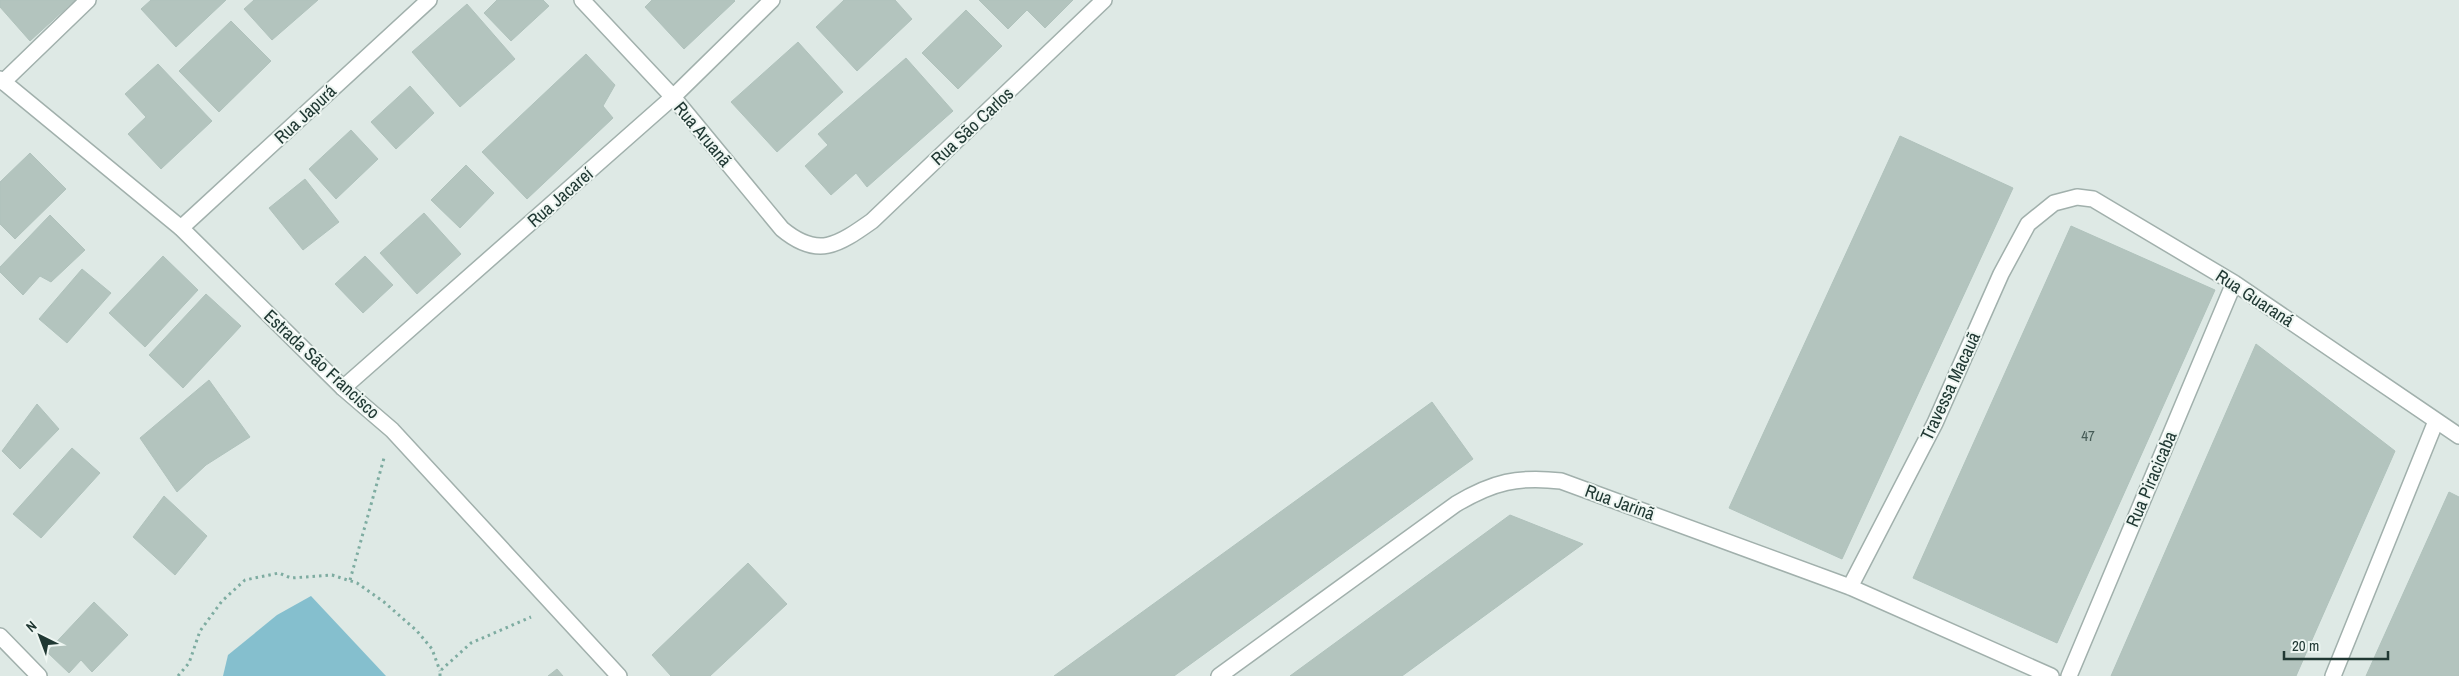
<svg xmlns="http://www.w3.org/2000/svg" width="2459" height="676" font-family="'Archivo Narrow',sans-serif">
<rect width="100%" height="100%" fill="#dee9e5"/>
<path fill="#85bfce" d="M311 596 386 676H223L228 655 277 615Z"/>
<path fill="#b3c4be" stroke="#b0c2bc" d="M0 0H75L30 41 0 7Z
M151 0H226L176 47 141 9Z
M254 0H318L272 40 244 9Z
M497 0H543L549 6 511 41 484 13Z
M652 0H734L735 1 684 49 645 7Z
M844 0H895L912 19 857 71 816 27Z
M979 0H1073L1045 28 1027 10 1008 29Z
M467 4 515 59 460 107 412 52Z
M966 10 1002 46 958 89 922 53Z
M231 21 271 61 219 112 179 71Z
M798 42 843 92 777 152 731 102Z
M586 54 615 85 603 106 613 118 527 199 482 152Z
M906 58 953 111 867 187 856 173 831 195 805 166 828 145 818 134Z
M158 64 212 121 161 169 128 134 146 117 125 94Z
M410 86 434 113 396 149 371 122Z
M351 130 378 159 336 199 309 169Z
M1900 136 2013 188 1842 559 1729 508Z
M30 153 66 189 15 239 0 224V182Z
M466 165 494 193 460 228 431 200Z
M305 179 339 222 303 250 269 208Z
M424 213 461 254 417 294 380 253Z
M50 215 85 250 51 282 40 276 23 295 0 272V267Z
M2071 226 2215 290 2057 643 1913 578Z
M163 256 198 290 145 347 109 313Z
M365 256 393 285 363 313 335 284Z
M82 269 111 293 67 343 39 319Z
M206 294 241 326 183 388 149 355Z
M2256 344 2395 451 2296 676H2111Z
M209 380 250 437 206 465 177 492 140 438Z
M1432 402 1473 459 1174 676H1054Z
M37 404 59 429 20 469 2 451Z
M72 448 100 473 41 538 13 514Z
M2449 492 2459 497V676H2366Z
M164 496 207 536 175 575 133 537Z
M1510 515 1583 544 1402 676H1290Z
M748 563 787 604 710 676H671L652 655Z
M94 602 128 635 92 672 81 660 69 673 47 652Z
M557 669 563 676H548Z"/>
<g fill="none" stroke-linecap="round" stroke-linejoin="round">
<defs>
<path id="minor" d="M582 0 673 97 782 229C818 259 838 245 872 221L1104 0
M3 82 88 0
M181 228 429 0
M343 388 673 97 772 0
M1850 587 1935 423 2001 274 2028 224 2054 203 2077 197 2093 199 2234 283 2459 436
M0 636 39 676
M1219 676 1456 504C1493 482 1518 476 1561 481L1850 587 2051 676
M2069 676 2234 283
M2333 676 2436 421"/>
<path id="tertiary" d="M0 79 181 228 343 388 392 430 619 676"/>
</defs>
<use href="#minor" stroke="#a1b0ac" stroke-width="18"/>
<use href="#tertiary" stroke="#a1b0ac" stroke-width="18"/>
<path stroke="#7eaca1" stroke-width="3" stroke-dasharray="2.5 4" stroke-linecap="butt" d="M350 580 384 458
M178 676 189 663 200 631 222 601 245 580 279 573 291 578 332 575 357 583 384 602 417 631 432 649 440 671
M440 676V671L471 643 531 617"/>
<use href="#minor" stroke="#fff" stroke-width="15"/>
<use href="#tertiary" stroke="#fff" stroke-width="15"/>
</g>
<g text-anchor="middle" dominant-baseline="central" stroke-width="4" stroke-linejoin="round" paint-order="stroke">
<g font-size="15" fill="#455b56">
<text x="2088" y="435">47</text>
</g>
<g font-size="18" fill="#203833" stroke="#eef6f2">
<text transform="translate(305 114) rotate(-43)">Rua Japurá</text>
<text transform="translate(972 126) rotate(-43)">Rua São Carlos</text>
<text transform="translate(703 134) rotate(50)">Rua Aruanã</text>
<text transform="translate(560 197) rotate(-41)">Rua Jacareí</text>
<text transform="translate(2255 298) rotate(33)">Rua Guaraná</text>
<text transform="translate(322 364) rotate(43)">Estrada São Francisco</text>
<text transform="translate(1950 386) rotate(-65)">Travessa Macauã</text>
<text transform="translate(2151 479) rotate(-67)">Rua Piracicaba</text>
<text transform="translate(1620 502) rotate(20)">Rua Jarinã</text>
</g>
</g>
<g transform="translate(40 636) rotate(318)" stroke="#eef6f2" stroke-width="4" paint-order="stroke">
<path d="M0-4L9 19L0 12L-9 19Z" fill="#203833"/>
<text y="-8" font-size="14" font-weight="bold" text-anchor="middle" fill="#203833">N</text>
</g>
<path d="M2284 651v8h104v-8" fill="none" stroke="#203833" stroke-width="2.5"/>
<text x="2292" y="651" font-size="15" fill="#203833" stroke="#eef6f2" stroke-width="4" paint-order="stroke">20 m</text>
</svg>
